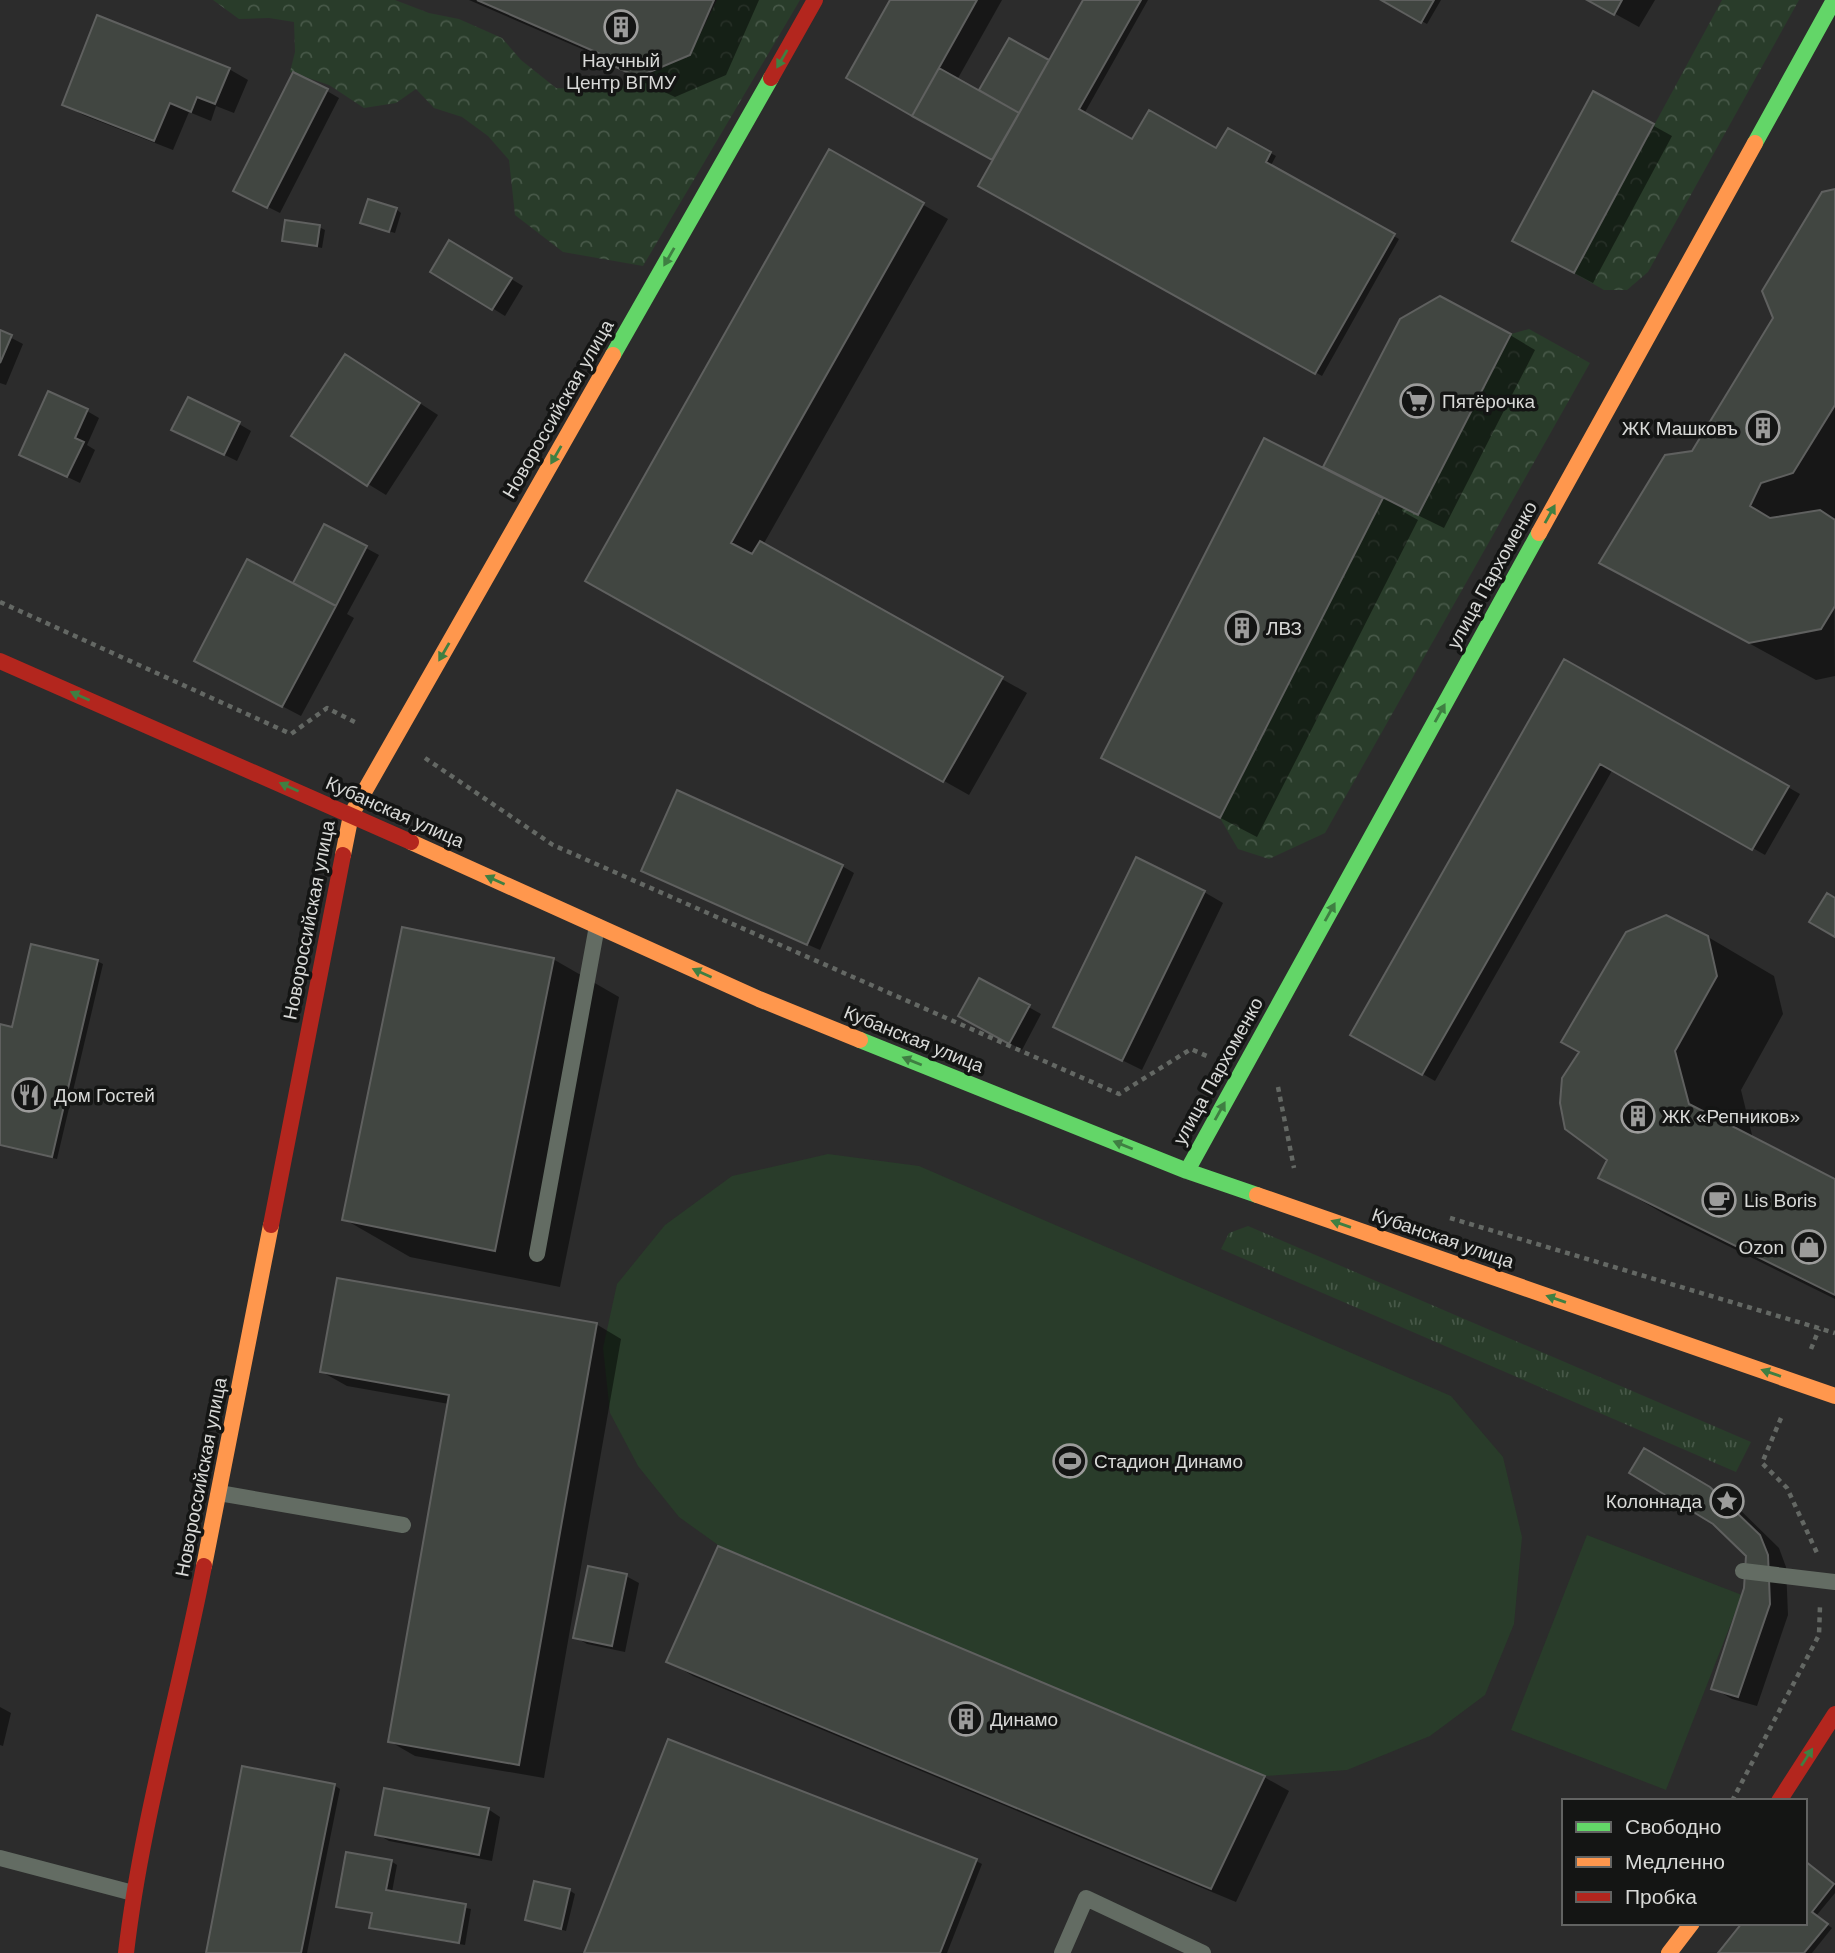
<svg xmlns="http://www.w3.org/2000/svg" width="1835" height="1953" font-family="Arial,sans-serif">
<defs>
<pattern id="grass-tufts" width="24" height="20" patternUnits="userSpaceOnUse" patternTransform="scale(1.75)"><rect width="24" height="20" fill="#293c2a"/><path d="M3 7l-1-3M5 7V3M7 7l1-3M15 17l-1-3M17 17v-4M19 17l1-3" fill="none" stroke="#475848"/></pattern>
<pattern id="forest-crowns" width="20" height="18" patternUnits="userSpaceOnUse" patternTransform="scale(1.75)"><rect width="20" height="18" fill="#293c2a"/><path d="M2 6a3 3 0 1 1 6 0M12 15a3 3 0 1 1 6 0" fill="none" stroke="#475848"/></pattern>
</defs>
<rect width="100%" height="100%" fill="#2c2c2c"/>
<path fill="url(#grass-tufts)" d="M1248 1226 1751 1442 1736 1472 1221 1249 1229 1233Z"/>
<path fill="url(#forest-crowns)" d="M213 0H395L429 13 459 19 502 38 521 60 556 88 612 91 690 55 717 0H800L643 266 563 252 515 215 509 160 488 136 462 117 434 108 416 89 396 103 364 108 329 85 290 72 295 52 294 22 269 18 239 19Z
M1722 0H1799L1648 272 1627 290H1604L1574 273Z
M1529 329 1590 363 1325 833 1269 859 1238 849 1220 818 1383 498 1418 515 1511 334Z"/>
<path fill="#293c2a" d="M828 1154 919 1166 1451 1396 1503 1457 1522 1537 1514 1624 1485 1695 1430 1736 1347 1770 1265 1776 746 1565 679 1517 638 1466 610 1413 603 1348 617 1284 665 1225 732 1176Z
M1587 1535 1742 1595 1666 1790 1511 1730Z"/>
<path fill="#0007" d="M469 0H759L726 75 675 97 641 81 605 59Z
M892 0H1002L957 80 980 92 1010 40 1049 63 1085 0H1148L1084 114 1133 141 1217 150 1229 130 1276 156 1270 167 1399 239 1322 376 981 185 995 160 849 78Z
M1384 0H1441L1427 24Z
M1590 0H1655L1639 27Z
M229 69 248 80 234 113 216 106 211 121 189 112 173 150 83 115 64 104Z
M327 91 339 98 280 213 248 197Z
M1594 93 1672 136 1593 283 1533 251Z
M829 151 948 219 763 545 1027 693 969 795 587 580Z
M1835 191V518L1833 519 1835 676 1816 680 1601 562 1693 452 1775 318Z
M396 209 401 213 395 233 368 225Z
M319 227 325 230 322 248 284 240Z
M450 242 523 286 505 316 432 271Z
M1401 321 1510 335 1535 350 1444 528 1403 508 1402 511 1418 520 1257 837 1104 757 1324 470Z
M0 332 23 344 6 385 0 383Z
M364 367 438 415 386 495 368 484Z
M87 411 99 418 87 445 95 450 80 483 21 455Z
M239 424 251 431 237 461 186 436Z
M325 526 379 555 347 614 354 618 301 716 215 671 302 590Z
M1565 661 1800 794 1765 855 1613 769 1435 1081 1353 1034Z
M842 866 854 873 820 950 656 877Z
M1204 892 1223 903 1142 1070 1055 1027Z
M1708 937 1774 976 1783 1014 1741 1090 1753 1139 1835 1181V1299L1666 1215 1600 1177Z
M553 959 619 997 560 1287 410 1257 344 1219Z
M97 961 103 964 57 1159 0 1146V1026L13 1029Z
M980 980 1041 1014 1022 1050 960 1016Z
M596 1324 621 1339 544 1778 415 1756 389 1741 449 1404 347 1386 322 1372Z
M1644 1451 1730 1500 1779 1548 1786 1567 1788 1615 1757 1706 1732 1699 1713 1688 1746 1588 1747 1555Z
M626 1576 639 1583 625 1652 587 1644 575 1637Z
M668 1661 1264 1777 1289 1791 1236 1902 693 1676Z
M0 1707 11 1713 3 1746 0 1745Z
M334 1785 340 1789 307 1953H207Z
M488 1809 500 1817 492 1861 389 1841 377 1834Z
M391 1861 397 1865 392 1892 471 1909 465 1945 377 1930 371 1927 373 1914 338 1906Z
M976 1861 982 1864 947 1953H585Z
M1805 1861 1835 1885V1893L1816 1916 1832 1928 1812 1953H1721L1805 1923Z
M569 1890 575 1894 566 1931 527 1919Z"/>
<path fill="#414641" stroke="#5f605f" stroke-width="2" d="M477 0H714L690 55 638 77 602 61 605 56Z
M890 0H977L912 116 846 78Z
M1083 0H1141L1079 109 1132 139 1149 110 1216 148 1228 128 1271 152 1266 162 1395 234 1315 374 978 186Z
M1381 0H1434L1421 23Z
M1587 0H1622L1614 15Z
M97 15 230 68 215 104 197 97 191 112 170 103 154 141 62 105Z
M1009 38 1049 60 1019 113 979 90Z
M939 68 1019 113 992 160 912 116Z
M293 72 328 89 267 208 233 191Z
M1593 91 1654 124 1574 273 1512 241Z
M829 149 924 203 731 543 752 554 760 541 1003 677 943 782 585 581Z
M1835 189V405L1793 473 1761 483 1750 506 1770 518 1820 510 1835 520V606L1821 629 1749 643 1599 563 1665 455 1692 451 1773 318 1762 291 1822 192Z
M368 199 397 208 389 232 360 223Z
M285 220 320 225 317 246 282 241Z
M449 240 512 278 492 310 430 272Z
M1440 296 1511 334 1418 515 1323 467 1400 319Z
M0 330 12 335 0 363Z
M345 354 420 403 367 486 291 436Z
M48 391 88 409 75 438 84 442 67 477 19 455Z
M188 397 240 422 224 455 171 430Z
M1264 438 1383 498 1220 818 1101 758Z
M324 524 367 546 336 606 293 583Z
M247 559 336 606 282 707 194 661Z
M1564 659 1789 786 1752 850 1600 764 1422 1075 1350 1035Z
M677 790 843 865 807 945 641 871Z
M1136 857 1205 891 1122 1061 1053 1027Z
M1827 893 1835 898V937L1809 922Z
M1666 915 1708 936 1717 976 1675 1051 1689 1104 1835 1179V1295L1598 1178 1607 1160 1565 1129 1560 1103 1562 1078 1579 1052 1561 1042 1626 932Z
M402 927 554 958 495 1251 342 1220Z
M31 944 98 960 52 1157 0 1145V1024L12 1027Z
M979 978 1030 1005 1009 1044 958 1016Z
M337 1278 597 1323 519 1765 388 1742 449 1395 320 1372Z
M1644 1448 1710 1487 1760 1535 1768 1555 1770 1604 1738 1697 1711 1689 1744 1588 1746 1556 1713 1524 1629 1473Z
M718 1546 1265 1776 1211 1889 666 1662Z
M588 1566 627 1574 612 1646 573 1638Z
M668 1739 977 1859 940 1953H584Z
M242 1766 335 1784 301 1953H206Z
M384 1788 489 1808 479 1855 375 1835Z
M346 1852 392 1860 386 1890 466 1904 459 1943 369 1928 372 1913 336 1907Z
M1805 1861 1834 1884 1812 1912 1828 1924 1804 1953H1718L1742 1923H1805Z
M534 1881 570 1889 561 1929 525 1920Z"/>
<g fill="none" stroke-linecap="round" stroke-linejoin="round">
<path stroke="#646864" stroke-width="4.5" stroke-dasharray="5 5" stroke-linecap="butt" d="M0 602 291 734 327 708 359 724
M425 758 553 845 1119 1094 1191 1049 1209 1057
M1278 1087 1294 1168
M1450 1218 1835 1333
M1811 1349 1819 1329
M1781 1418 1762 1463 1787 1488 1817 1553
M1732 1801 1819 1635 1820 1606"/>
<path stroke="#636c63" stroke-width="16" d="M537 1254 597 926
M219 1493 403 1525
M1743 1571 1835 1582
M0 1858 133 1893
M1062 1953 1086 1898 1203 1953"/>
<path stroke="#63d668" stroke-width="16" d="M1755 143 1834 0
M613 355 771 78
M860 1040 1187 1171 1257 1195
M1187 1171 1539 533"/>
<path stroke="#ff974d" stroke-width="16" d="M1539 533 1755 143
M411 842 759 999 860 1040
M343 855 351 815 613 355
M1257 1195 1835 1396
M204 1566 271 1225
M1669 1953 1692 1923"/>
<path stroke="#b3261e" stroke-width="16" d="M771 78 815 0
M0 661 411 842
M271 1225 343 855
M1779 1801 1835 1714
M126 1953C141 1823 179 1695 204 1566"/>
</g>
<defs><path id="oneway-solid" d="M-6-.8H1V-3.2L6.5 0L1 3.2V.8H-6Z" transform="scale(1.75)"/></defs>
<g fill="#3f7f42">
<use href="#oneway-solid" transform="translate(782 59) rotate(120)"/>
<use href="#oneway-solid" transform="translate(669 257) rotate(120)"/>
<use href="#oneway-solid" transform="translate(556 455) rotate(120)"/>
<use href="#oneway-solid" transform="translate(1550 514) rotate(-61)"/>
<use href="#oneway-solid" transform="translate(444 652) rotate(120)"/>
<use href="#oneway-solid" transform="translate(80 696) rotate(-156)"/>
<use href="#oneway-solid" transform="translate(1440 713) rotate(-61)"/>
<use href="#oneway-solid" transform="translate(289 787) rotate(-156)"/>
<use href="#oneway-solid" transform="translate(495 880) rotate(-156)"/>
<use href="#oneway-solid" transform="translate(1330 912) rotate(-61)"/>
<use href="#oneway-solid" transform="translate(702 973) rotate(-156)"/>
<use href="#oneway-solid" transform="translate(912 1061) rotate(-158)"/>
<use href="#oneway-solid" transform="translate(1220 1111) rotate(-61)"/>
<use href="#oneway-solid" transform="translate(1123 1145) rotate(-158)"/>
<use href="#oneway-solid" transform="translate(1341 1224) rotate(-161)"/>
<use href="#oneway-solid" transform="translate(1556 1299) rotate(-161)"/>
<use href="#oneway-solid" transform="translate(1771 1373) rotate(-161)"/>
<use href="#oneway-solid" transform="translate(1807 1757) rotate(-57)"/>
</g>
<defs>
<symbol id="building-ring" viewBox="-11 -11 22 22"><circle r="9.5" fill="#141514" stroke="#9c9c9b" stroke-width="1.5"/><path d="M-4-6H4V6H1V3H-1V6H-4ZM-2.5-4.3h1.7v1.8h-1.7ZM.8-4.3h1.7v1.8H.8ZM-2.5-1h1.7V.8h-1.7ZM.8-1h1.7V.8H.8Z" fill="#9c9c9b"/></symbol>
<symbol id="supermarket-ring" viewBox="-11 -11 22 22"><circle r="9.5" fill="#141514" stroke="#9c9c9b" stroke-width="1.5"/><path d="M-6-5.5h2.5l.6 2H6L4.5 2H-2.5L-4.4-4H-6ZM-1.5 3.2a1.3 1.3 0 1 0 .1 0ZM3 3.2a1.3 1.3 0 1 0 .1 0Z" fill="#9c9c9b"/></symbol>
<symbol id="restaurant-ring" viewBox="-11 -11 22 22"><circle r="9.5" fill="#141514" stroke="#9c9c9b" stroke-width="1.5"/><path d="M-5-6h1v4h1v-4h1v4h1v-4h1v5L-1.5 .5V6h-2V.5L-5-1ZM5-6V6H3V1.5H1.5Q1.5-4 5-6Z" fill="#9c9c9b"/></symbol>
<symbol id="cafe-ring" viewBox="-11 -11 22 22"><circle r="9.5" fill="#141514" stroke="#9c9c9b" stroke-width="1.5"/><path d="M-5.5-4.5H6V0H3Q3 3.5 0 3.5H-2.5Q-5.5 3.5-5.5 0ZM3-3.2v2h1.7v-2ZM-6 4.5H4V6H-6Z" fill="#9c9c9b"/></symbol>
<symbol id="shop-ring" viewBox="-11 -11 22 22"><circle r="9.5" fill="#141514" stroke="#9c9c9b" stroke-width="1.5"/><path d="M-5-2.5h2.3a2.7 3.5 0 0 1 5.4 0H5L5.5 6h-11ZM-1.5-2.5h3a1.5 2.3 0 0 0-3 0Z" fill="#9c9c9b"/></symbol>
<symbol id="stadium-ring" viewBox="-11 -11 22 22"><circle r="9.5" fill="#141514" stroke="#9c9c9b" stroke-width="1.5"/><path d="M0-5a6.5 5 0 1 0 0 10a6.5 5 0 1 0 0-10ZM-3.5-1.8h7v3.6h-7Z" fill="#9c9c9b"/></symbol>
<symbol id="sight-ring" viewBox="-11 -11 22 22"><circle r="9.5" fill="#141514" stroke="#9c9c9b" stroke-width="1.5"/><path d="M0-6L1.8-2.2L6-1.7L2.9 1.2L3.7 5.4L0 3.3L-3.7 5.4L-2.9 1.2L-6-1.7L-1.8-2.2Z" fill="#9c9c9b"/></symbol>
</defs>
<g fill-rule="evenodd">
<use href="#building-ring" x="602" y="8" width="38" height="38"/>
<use href="#supermarket-ring" x="1398" y="382" width="38" height="38"/>
<use href="#building-ring" x="1744" y="409" width="38" height="38"/>
<use href="#building-ring" x="1223" y="609" width="38" height="38"/>
<use href="#restaurant-ring" x="10" y="1076" width="38" height="38"/>
<use href="#building-ring" x="1619" y="1097" width="38" height="38"/>
<use href="#cafe-ring" x="1700" y="1181" width="38" height="38"/>
<use href="#shop-ring" x="1790" y="1228" width="38" height="38"/>
<use href="#stadium-ring" x="1051" y="1442" width="38" height="38"/>
<use href="#sight-ring" x="1708" y="1482" width="38" height="38"/>
<use href="#building-ring" x="947" y="1700" width="38" height="38"/>
</g>
<g text-anchor="middle" dominant-baseline="central" stroke-width="7" stroke-linejoin="round" paint-order="stroke">
<g font-size="19" fill="#d8d9d7" stroke="#141514" text-anchor="start">
<text x="621" y="60" text-anchor="middle">Научный<tspan x="621" dy="22">Центр ВГМУ</tspan></text>
<text x="1442" y="401">Пятёрочка</text>
<text x="1738" y="428" text-anchor="end">ЖК Машковъ</text>
<text x="1266" y="628">ЛВЗ</text>
<text x="54" y="1095">Дом Гостей</text>
<text x="1662" y="1116">ЖК «Репников»</text>
<text x="1744" y="1200">Lis Boris</text>
<text x="1784" y="1247" text-anchor="end">Ozon</text>
<text x="1094" y="1461">Стадион Динамо</text>
<text x="1702" y="1501" text-anchor="end">Колоннада</text>
<text x="990" y="1719">Динамо</text>
</g>
<g font-size="19" fill="#d8d9d7" stroke="#141514">
<text transform="translate(558 409) rotate(-60)">Новороссийская улица</text>
<text transform="translate(1492 575) rotate(-61)">улица Пархоменко</text>
<text transform="translate(395 812) rotate(24)">Кубанская улица</text>
<text transform="translate(309 920) rotate(-79)">Новороссийская улица</text>
<text transform="translate(914 1039) rotate(22)">Кубанская улица</text>
<text transform="translate(1218 1071) rotate(-61)">улица Пархоменко</text>
<text transform="translate(1443 1238) rotate(19)">Кубанская улица</text>
<text transform="translate(201 1477) rotate(-79)">Новороссийская улица</text>
</g>
</g>
<rect x="1562" y="1799" width="245" height="126" fill="#141514" stroke="#626362" stroke-width="2"/>
<rect x="1576" y="1822" width="35" height="10" fill="#63d668" stroke="#626362" stroke-width="2"/>
<text x="1625" y="1834" font-size="21" fill="#d8d9d7">Свободно</text>
<rect x="1576" y="1857" width="35" height="10" fill="#ff974d" stroke="#626362" stroke-width="2"/>
<text x="1625" y="1869" font-size="21" fill="#d8d9d7">Медленно</text>
<rect x="1576" y="1892" width="35" height="10" fill="#b3261e" stroke="#626362" stroke-width="2"/>
<text x="1625" y="1904" font-size="21" fill="#d8d9d7">Пробка</text>
</svg>
